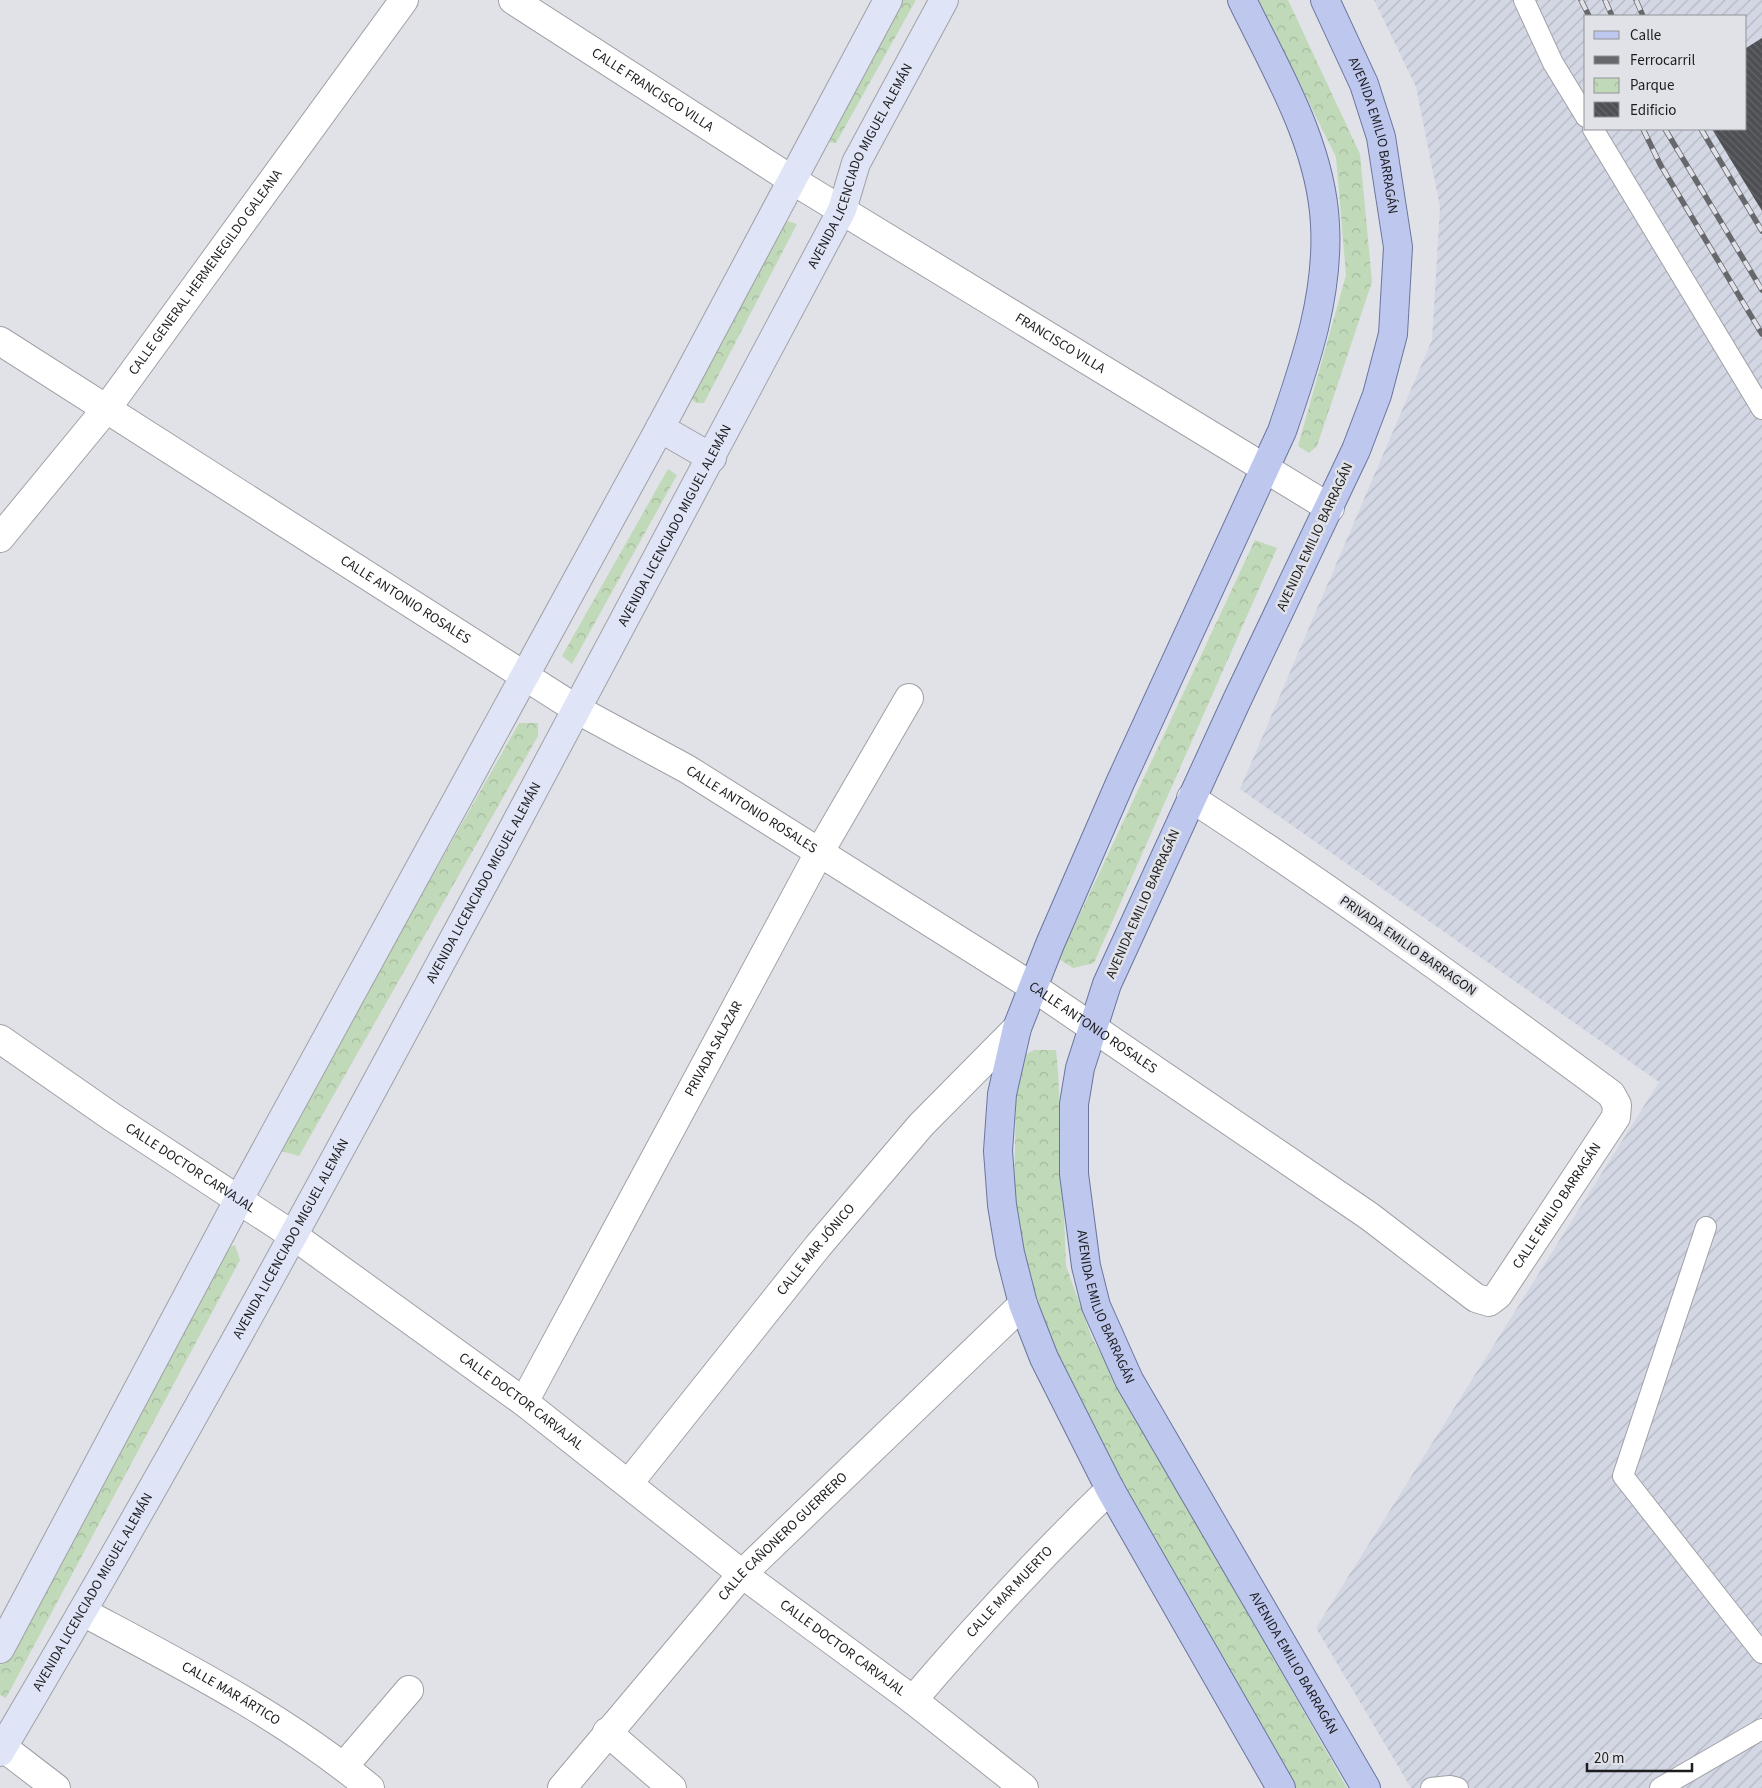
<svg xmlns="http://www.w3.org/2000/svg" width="1762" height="1788" font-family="'Source Sans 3',sans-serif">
<defs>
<pattern id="industrial-furrows" width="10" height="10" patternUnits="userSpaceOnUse" patternTransform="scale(1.25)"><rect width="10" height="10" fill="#d3d7e4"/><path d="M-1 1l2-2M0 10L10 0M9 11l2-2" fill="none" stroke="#b5b8c3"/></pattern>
<pattern id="park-crowns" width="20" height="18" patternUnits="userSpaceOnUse" patternTransform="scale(1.25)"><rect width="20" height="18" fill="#c0d9b8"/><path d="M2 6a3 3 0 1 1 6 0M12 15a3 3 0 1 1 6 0" fill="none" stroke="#a5ba9e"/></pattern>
<pattern id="building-back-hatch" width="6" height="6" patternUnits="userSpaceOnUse" patternTransform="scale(1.25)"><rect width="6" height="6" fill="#4e4f54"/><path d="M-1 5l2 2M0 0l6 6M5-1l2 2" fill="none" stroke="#646569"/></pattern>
</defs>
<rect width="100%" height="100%" fill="#e0e2e8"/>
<path fill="url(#industrial-furrows)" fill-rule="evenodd" d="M1374 0H1762V1788H1411L1316 1628 1659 1082 1240 789 1432 340 1440 207 1416 87ZM1586 16H1746V129H1586Z"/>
<path fill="url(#park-crowns)" d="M896 0H916L836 143 819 141Z
M1258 0H1288L1360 154 1372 282 1317 446 1309 453 1298 446 1346 275 1336 157Z
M783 220 797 224 704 403H696L690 397Z
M668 469 677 475 572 664 562 656Z
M1255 540 1277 548 1094 963 1073 968 1059 959Z
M519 723H538V736L299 1156 277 1150Z
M1034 1050H1056L1058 1071 1066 1266 1092 1338 1347 1788H1291L1119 1483 1056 1352 1028 1285 1014 1188 1017 1059Z
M235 1245 240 1260 6 1698 0 1695V1666L220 1251Z"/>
<path fill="url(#building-back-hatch)" d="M1762 38V211L1712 129H1746V48Z"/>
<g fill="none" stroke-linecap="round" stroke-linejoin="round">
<defs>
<path id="lane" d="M1524 0 1553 63 1586 117
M1593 129 1762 409
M1706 1227 1623 1476 1762 1653
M1431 1788 1450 1786 1458 1788
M1660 1788 1762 1729"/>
<g id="street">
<path id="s1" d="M513 0 792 180 1330 508"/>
<path id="s2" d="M0 341 578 710 687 769 1033 987 1369 1216 1476 1298 1489 1302 1498 1295 1616 1117 1617 1105 1611 1094C1473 992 1335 891 1191 798"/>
<path id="s3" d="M0 538 107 408 404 0"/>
<path id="s4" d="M0 1039 112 1117 294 1236 524 1402 742 1574 913 1700 1024 1788"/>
<path id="s5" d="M524 1402 819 853 909 698"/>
<path id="s6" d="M629 1483 818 1246 921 1125 1017 1028"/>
<path id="s7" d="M83 1612C182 1665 283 1716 370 1788"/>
<path id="s8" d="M913 1700C976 1626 1041 1556 1110 1489"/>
<path d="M607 1732 672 1788"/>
<path d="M0 1745 56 1788"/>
<path d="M344 1766 409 1690"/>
<path id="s9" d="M562 1788 742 1574 1023 1304"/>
</g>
<g id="secondary">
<path d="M660 428 712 458"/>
<path d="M0 1649 239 1199 660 428 888 0"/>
<path id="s10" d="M0 1752C153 1494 297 1231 439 966 575 715 709 463 842 210L856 163 944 0"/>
</g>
<g id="primary">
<path d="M1242 0C1276 70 1321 144 1325 224 1329 296 1305 364 1282 431L1120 783 1050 944 1017 1028 1002 1094 998 1151 1002 1205 1010 1253 1023 1304 1044 1358 1110 1489 1281 1788"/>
<path id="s11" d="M1325 0 1364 84 1381 137 1398 247 1393 334 1377 395 1356 450 1237 700 1107 984 1080 1068 1074 1104V1174L1086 1266 1096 1306 1129 1380 1366 1788"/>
</g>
</defs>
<use href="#lane" stroke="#9fa1a6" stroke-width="22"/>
<use href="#street" stroke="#9fa1a6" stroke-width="30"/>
<use href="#secondary" stroke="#9fa1a6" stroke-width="30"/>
<use href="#primary" stroke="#6a759e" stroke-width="30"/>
<use href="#lane" stroke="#fff" stroke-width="20"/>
<use href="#street" stroke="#fff" stroke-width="28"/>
<use href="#secondary" stroke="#dfe4f6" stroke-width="28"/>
<use href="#primary" stroke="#bec8ee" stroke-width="28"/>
<defs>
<path id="rail" d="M1581 0 1589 16
M1605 0 1612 16
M1636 0 1643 16
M1643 129 1660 164 1762 334
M1665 129 1762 290
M1701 129 1762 231"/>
</defs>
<use href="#rail" stroke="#67686b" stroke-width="5.5"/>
<use href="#rail" stroke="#e0e2e8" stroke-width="4" stroke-dasharray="11" stroke-linecap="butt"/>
</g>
<g text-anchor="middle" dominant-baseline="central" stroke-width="5" stroke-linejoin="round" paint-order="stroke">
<g font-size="14" fill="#1d1d1f" stroke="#e0e2e8">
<text stroke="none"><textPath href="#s1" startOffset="166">CALLE FRANCISCO VILLA</textPath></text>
<text stroke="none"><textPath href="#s11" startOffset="145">AVENIDA EMILIO BARRAGÁN</textPath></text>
<text stroke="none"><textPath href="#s10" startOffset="1805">AVENIDA LICENCIADO MIGUEL ALEMÁN</textPath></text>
<text stroke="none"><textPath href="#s3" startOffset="336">CALLE GENERAL HERMENEGILDO GALEANA</textPath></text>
<text stroke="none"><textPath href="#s1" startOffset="646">FRANCISCO VILLA</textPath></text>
<text stroke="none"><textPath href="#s10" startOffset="1400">AVENIDA LICENCIADO MIGUEL ALEMÁN</textPath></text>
<text transform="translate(1315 537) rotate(-65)">AVENIDA EMILIO BARRAGÁN</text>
<text stroke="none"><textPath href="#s2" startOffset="481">CALLE ANTONIO ROSALES</textPath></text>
<text stroke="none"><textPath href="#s2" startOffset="886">CALLE ANTONIO ROSALES</textPath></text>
<text stroke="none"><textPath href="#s10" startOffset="995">AVENIDA LICENCIADO MIGUEL ALEMÁN</textPath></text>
<text transform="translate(1143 904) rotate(-66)">AVENIDA EMILIO BARRAGÁN</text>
<text transform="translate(1408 946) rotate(35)">PRIVADA EMILIO BARRAGON</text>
<text stroke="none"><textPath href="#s2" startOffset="1291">CALLE ANTONIO ROSALES</textPath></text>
<text stroke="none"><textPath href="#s5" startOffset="401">PRIVADA SALAZAR</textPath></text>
<text stroke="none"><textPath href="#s4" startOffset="230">CALLE DOCTOR CARVAJAL</textPath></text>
<text stroke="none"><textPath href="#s2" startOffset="1892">CALLE EMILIO BARRAGÁN</textPath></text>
<text stroke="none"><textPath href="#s10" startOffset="590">AVENIDA LICENCIADO MIGUEL ALEMÁN</textPath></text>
<text stroke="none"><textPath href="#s6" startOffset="299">CALLE MAR JÓNICO</textPath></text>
<text stroke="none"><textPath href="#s11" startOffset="1390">AVENIDA EMILIO BARRAGÁN</textPath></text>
<text stroke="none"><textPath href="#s4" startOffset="635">CALLE DOCTOR CARVAJAL</textPath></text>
<text stroke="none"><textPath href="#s9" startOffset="335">CALLE CAÑONERO GUERRERO</textPath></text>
<text stroke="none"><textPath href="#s10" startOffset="185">AVENIDA LICENCIADO MIGUEL ALEMÁN</textPath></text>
<text stroke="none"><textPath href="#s8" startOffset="145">CALLE MAR MUERTO</textPath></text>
<text stroke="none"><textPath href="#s4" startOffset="1040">CALLE DOCTOR CARVAJAL</textPath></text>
<text stroke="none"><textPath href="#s11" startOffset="1795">AVENIDA EMILIO BARRAGÁN</textPath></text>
<text stroke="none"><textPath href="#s7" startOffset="169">CALLE MAR ÁRTICO</textPath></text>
</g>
</g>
<rect x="1584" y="15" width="162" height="115" fill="#e0e2e8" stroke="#929398"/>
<rect x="1594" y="31" width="25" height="8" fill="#bec8ee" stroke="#929398"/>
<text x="1630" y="40" font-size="15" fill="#1d1d1f">Calle</text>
<rect x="1594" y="56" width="25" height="8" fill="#67686b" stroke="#929398"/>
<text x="1630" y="65" font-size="15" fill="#1d1d1f">Ferrocarril</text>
<rect x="1594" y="78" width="25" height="15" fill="url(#park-crowns)" stroke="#929398"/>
<text x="1630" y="90" font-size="15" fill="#1d1d1f">Parque</text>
<rect x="1594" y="102" width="25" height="15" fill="url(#building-back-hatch)" stroke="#929398"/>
<text x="1630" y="115" font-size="15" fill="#1d1d1f">Edificio</text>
<path d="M1587 1763v8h105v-8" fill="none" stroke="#1d1d1f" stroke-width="2.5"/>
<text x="1594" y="1763" font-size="15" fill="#1d1d1f" stroke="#e0e2e8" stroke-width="4" paint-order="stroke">20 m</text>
</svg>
